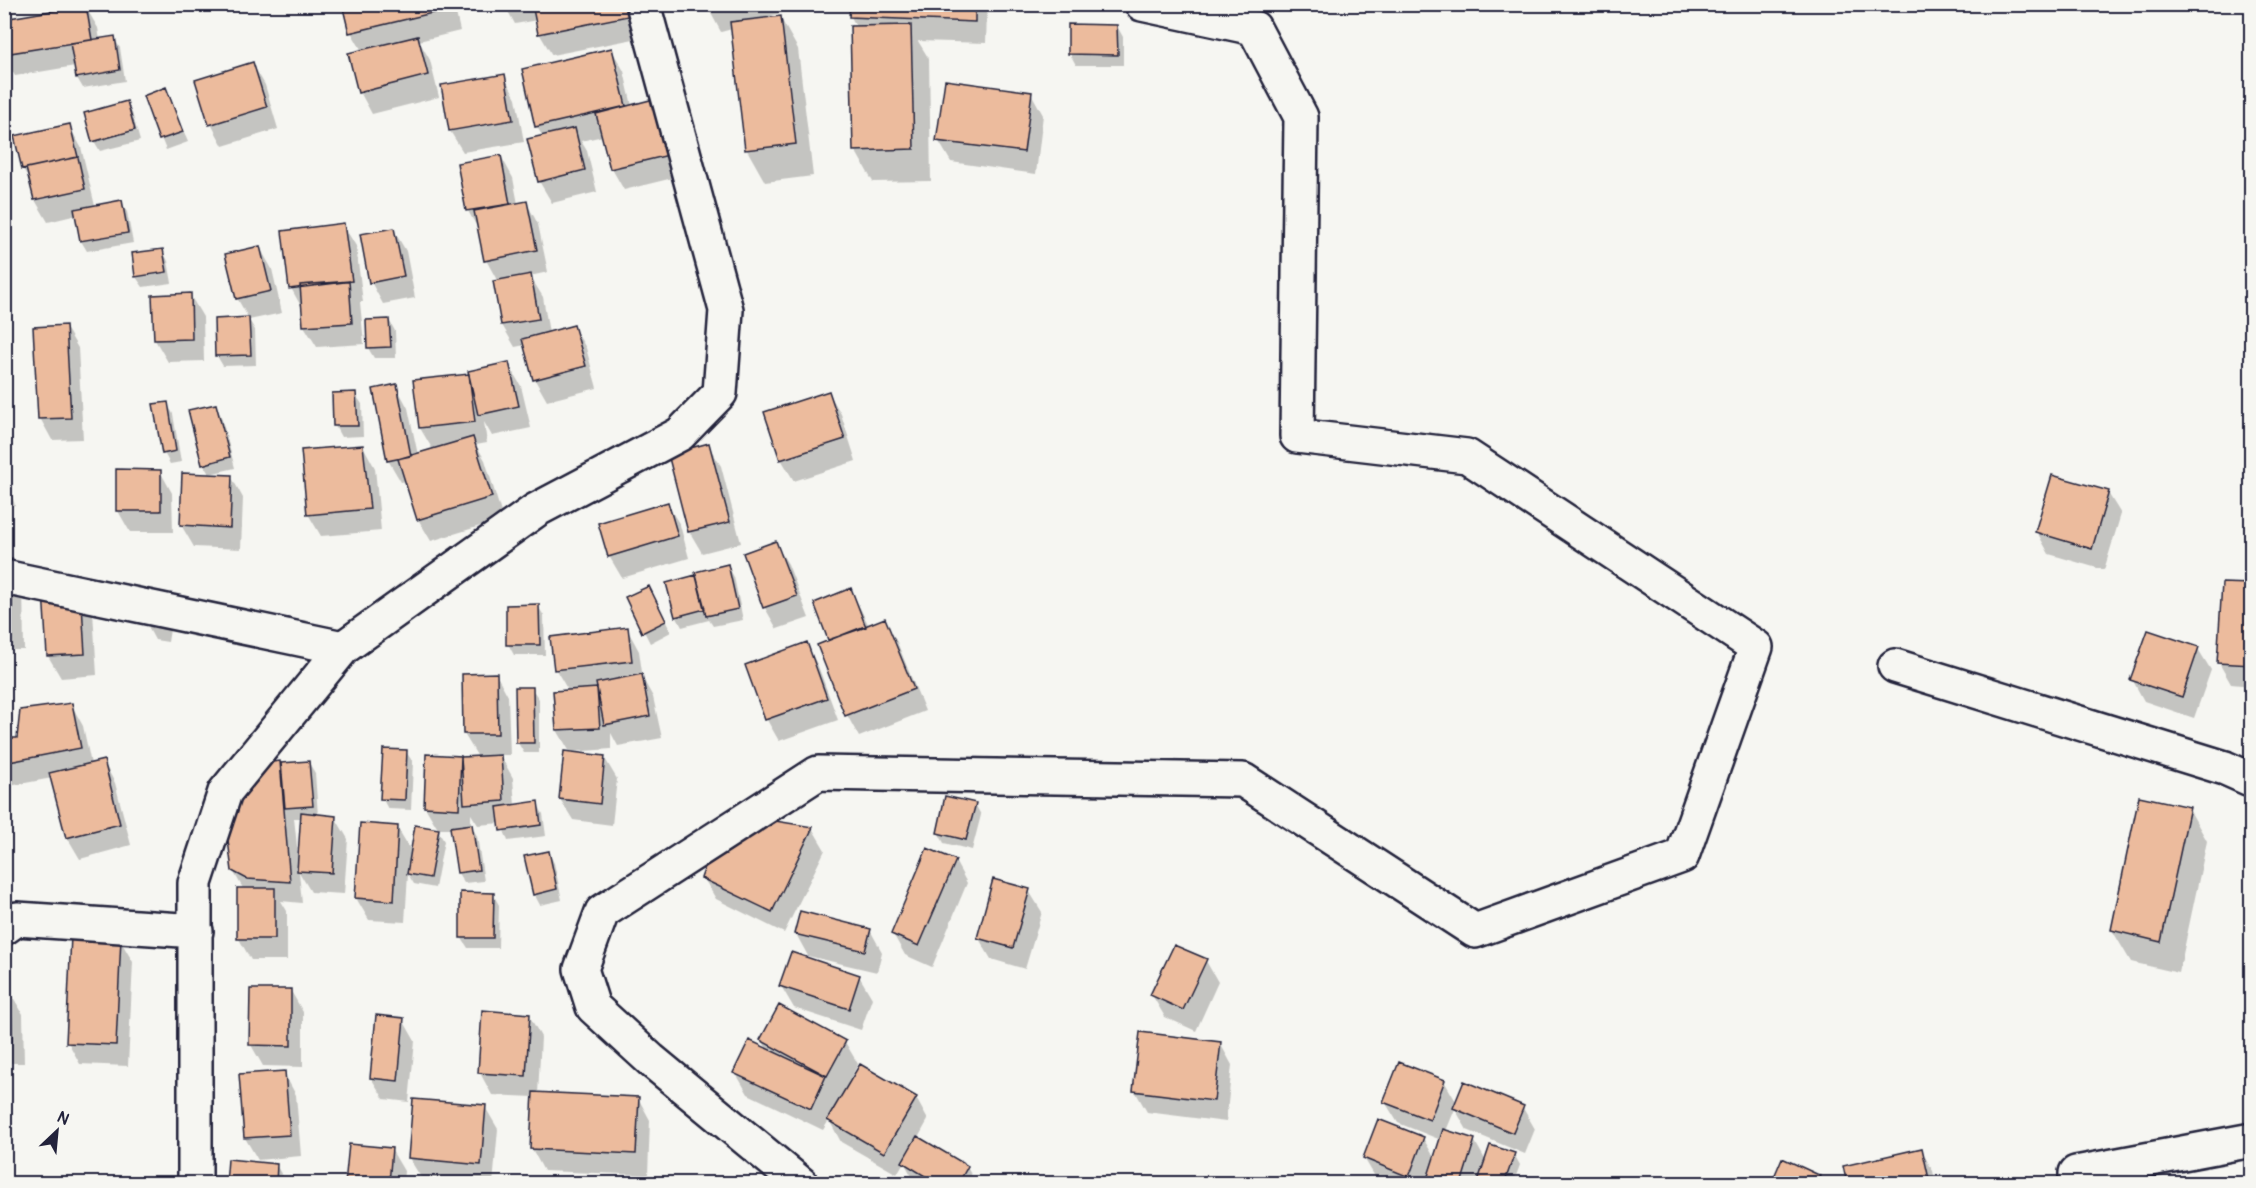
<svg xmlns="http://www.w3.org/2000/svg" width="2256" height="1188" font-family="Pangolin,sans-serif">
<rect width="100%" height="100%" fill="#f6f6f2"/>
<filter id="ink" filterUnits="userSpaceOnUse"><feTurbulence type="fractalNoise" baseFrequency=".0167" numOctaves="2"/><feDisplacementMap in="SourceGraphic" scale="12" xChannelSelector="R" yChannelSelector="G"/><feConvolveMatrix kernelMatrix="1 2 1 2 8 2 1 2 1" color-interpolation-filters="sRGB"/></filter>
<g filter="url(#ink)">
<path fill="#0003" fill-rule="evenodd" d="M344 4H454L460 31 419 41 430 60 439 97 372 114 360 92 362 51 351 32Z
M504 4H631L639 38 552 55 539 33 537 20 515 24Z
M706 4H780L783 12 768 17H780L798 49 813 176 765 182 747 150 732 29 721 32Z
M851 4H982L987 13 986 43 918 41 929 59 931 181 873 182 855 150 857 28 851 17Z
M85 6 98 28 100 40 114 38 120 48 125 81 83 88 77 78 75 66 15 76 4 58V20Z
M1117 26 1123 37V65H1076L1070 54Z
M611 49 624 71 632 106 654 101 681 176 624 190 612 169 603 136 581 141 587 151 597 192 552 203 539 181 543 137 537 127Z
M252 63 265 85 278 129 223 146 211 124Z
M504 76 516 98 524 142 463 152 450 131Z
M165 89 188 142 166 150 144 97Z
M1031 93 1043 115 1036 174 951 162 938 140Z
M126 103 132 113 140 141 100 151 94 141Z
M69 126 81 147 95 206 121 202 127 212 133 243 87 251 81 241 77 215 48 222 35 200 31 183 23 169 16 137Z
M501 156 513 178 518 204 526 202 538 224 548 272 530 276 543 297 549 333 573 326 586 348 597 388 547 401 535 380 525 345 515 347 502 325 494 283 498 282 486 260 480 232 468 211Z
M343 225 356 246 363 302H360L364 344 317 347 304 326 303 310 291 288Z
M393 229 406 251 415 298 383 304 371 282Z
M260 248 272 269 282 313 249 320 255 330 256 365 223 366 217 356 216 320 249 319 237 298Z
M162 250 168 261 172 283 143 287 136 277Z
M4 290 12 320 4 321Z
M190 295 203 317 204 361 168 362 155 340Z
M389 320 395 331 396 358H374L368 348Z
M65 326 78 348 83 439 52 440 40 418Z
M508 364 521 386 531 428 492 436 484 422 487 443 476 445 485 460 503 519 431 541 418 519 407 481 401 482 388 460 396 386 408 408 418 455 433 450 420 428 470 375Z
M829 393 841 414 856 461 794 481 781 459Z
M334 394H355L362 404 363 436 341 437 335 426Z
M167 403 173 414 181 462 170 464 164 453Z
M215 405 221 416 235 468 209 474 203 464Z
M708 445 721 466 741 543 702 553 689 531Z
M363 446 375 468 381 531 321 536 308 514Z
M160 471 172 493 173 532H130L118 511Z
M4 474 15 505 4 508Z
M231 476 243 498 241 549 194 547 181 525Z
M2108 493 2121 514 2104 570 2049 554 2037 532Z
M667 504 680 525 689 558 622 578 609 556Z
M775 543 788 564 809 618 777 629 765 608 745 554Z
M4 561 23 583 24 650H4Z
M728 566 734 577 743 620 713 626 709 620 682 627 676 616Z
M2252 586V686L2231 684 2219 663Z
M851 590 869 626 884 620 897 642 925 711 859 737 847 715 819 646 830 641 816 603Z
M44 592 93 612 97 675 61 678 48 656Z
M627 598H654L671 632 650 643Z
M538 606 544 616 545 655H514L508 644Z
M151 610 171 623 168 642 155 640 149 629Z
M627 629 639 651 643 679 653 697 662 738 618 746 611 733V749L570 752 557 730 569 692 556 670Z
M806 644 818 666 838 720 779 741 767 720 747 666Z
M2198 649 2211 670 2194 718 2144 701 2132 679Z
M496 674 508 696 510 755H500L513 778 515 806 537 803 543 814 546 836 508 841 501 823 478 825 471 814V825L477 836 484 881 464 883 458 873 452 829H438L425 807 427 756 478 757 464 734Z
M532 689 539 699V753H524L518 743Z
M71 704 83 726 91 764 103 761 115 783 131 845 80 859 67 837 52 778 4 787V740L18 739Z
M406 752 413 762 411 810 388 809 382 798Z
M604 757 617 779 612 825 573 820 560 799Z
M279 763 284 770 309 763 315 773 318 816 335 817 348 839 344 894 311 892 299 872 302 903 281 901 287 911V960H251L239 939 244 890 233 871ZM294 818H302L299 855H298Z
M975 804 981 815 972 850 944 843 938 832Z
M2189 809 2207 841 2179 973 2131 962 2112 930Z
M397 827 412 852 438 831 444 841 435 888 414 884 408 874 405 922 369 920 356 898Z
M812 828 825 850 784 933 716 899 703 877Z
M548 852 554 863 562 900 540 905 534 894Z
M955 861 967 883 932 967 905 955 893 934Z
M1029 891 1042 912 1025 969 991 959 978 937Z
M493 894 499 905 498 948H468L461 937Z
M870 930 882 952 877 972 808 956 796 934Z
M120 940 133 962 128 1066 80 1064 68 1042Z
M1206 961 1218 982 1196 1031 1165 1017 1152 995Z
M859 976 872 998 861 1030 794 1008 781 986Z
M291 991 303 1012V1067L263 1066 251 1045Z
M4 992H10L23 1014 24 1063H4Z
M529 1015 541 1037 538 1094 638 1098 650 1120 648 1175 544 1171 532 1149 534 1097 492 1095 480 1073Z
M403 1020 415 1041 409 1102 384 1099 371 1078Z
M762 1040 845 1042 858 1064 848 1083 916 1098 928 1120 918 1138 967 1167 976 1184H916L904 1162 897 1174 841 1142 829 1120 823 1130 748 1094 735 1072 768 1051Z
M1220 1043 1232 1065 1226 1122 1147 1112 1135 1091Z
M284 1073 296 1095 301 1156 258 1160 245 1138Z
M1444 1081 1457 1103 1523 1108 1535 1129 1525 1154 1467 1130 1455 1109 1446 1131 1474 1140 1486 1161 1514 1154 1520 1165 1513 1184H1431L1429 1179 1427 1184H1386L1377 1180 1364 1158 1423 1138 1435 1159 1441 1140 1398 1123 1385 1102Z
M485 1107 498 1129 493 1184 422 1179 409 1158Z
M391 1149 404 1171 403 1184H347Z
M1921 1150 1933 1171 1936 1184H1849Z
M276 1165 287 1184H228Z"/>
<path fill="#ecbb9d" stroke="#22223b" stroke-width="1.5" d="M342 4H447L449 9 349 33Z
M532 4H626L628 16 538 34Z
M850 4H975V22L849 17Z
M86 5 92 40 4 54V19Z
M781 16 796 144 745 150 730 22Z
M1068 24 1117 25 1118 55 1068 54Z
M911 25 914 149 853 151 850 26Z
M115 36 120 70 76 78 70 43Z
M418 36 428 75 358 93 348 53Z
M612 48 626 106 535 127 522 69Z
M253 62 267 107 209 125 195 80Z
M505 74 513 120 449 131 441 85Z
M945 80 1032 92 1024 152 936 141Z
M166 87 183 132 159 140 143 96Z
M654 99 669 155 610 169 596 114Z
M127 101 135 130 92 142 84 113Z
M70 124 78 157 22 169 14 136Z
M575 128 585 170 538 182 527 139Z
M501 155 510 204 466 211 457 163Z
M78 157 85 189 34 200 26 168Z
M122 200 128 233 80 241 74 209Z
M527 201 537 250 484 261 474 211Z
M344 223 352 281 289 289 282 231Z
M394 228 404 276 369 283 360 234Z
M260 246 271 291 236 299 225 254Z
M163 249 167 272 135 277 132 253Z
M531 274 539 319 501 325 493 281Z
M349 281 352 323 303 326 300 285Z
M191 293 192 339 154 340 152 295Z
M249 317 251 355 215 356 214 319Z
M389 319 391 347 367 348 366 320Z
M66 325 71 418 38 419 33 327Z
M574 325 586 366 533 380 522 339Z
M509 362 519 406 478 415 468 371Z
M469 374 475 422 419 428 413 380Z
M397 384 411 456 387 461 373 389Z
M829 391 845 439 780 460 764 412Z
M356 392 358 426H333L332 393Z
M168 402 176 451 162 454 153 404Z
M216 404 230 457 202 465 188 410Z
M473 437 492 497 417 520 398 459Z
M709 443 730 522 688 532 668 454Z
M363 445 370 509 307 515 301 450Z
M116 469 161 470V511H116Z
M182 473 232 475 230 528 180 525Z
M2052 475 2109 491 2092 549 2035 532Z
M668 502 678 536 608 557 598 523Z
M776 541 797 596 763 608 743 553Z
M12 559V629H4V560Z
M728 564 738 609 706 616 695 572Z
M696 575 705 609 675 617 666 583Z
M2222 583 2252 584V665L2217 663Z
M649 586 666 621 642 633 625 597Z
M81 588 85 654 47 656 43 591Z
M851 588 866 627 828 640 814 603Z
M539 604 540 645H506V605Z
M885 618 914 689 845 716 817 645Z
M628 627 632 661 554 670 550 637Z
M2148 630 2199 647 2182 697 2130 680Z
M807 642 827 698 765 720 745 665Z
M497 673 498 734H463L462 674Z
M642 674 650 716 604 725 596 683Z
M515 687H533L534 743H516Z
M597 688 600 728 556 730 553 691Z
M72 703 81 748 4 763V738H17L20 710Z
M383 749 407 750 405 800 380 799Z
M564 751 605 756 600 804 559 799Z
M426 754 461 756 459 809 424 807Z
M501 755 504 801 464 804 461 757Z
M104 760 120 824 66 838 49 773Z
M280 761 290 882 247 879 232 871 224 809 257 764Z
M309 761 313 806 285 808 281 763Z
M945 796 976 803 966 840 937 833Z
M2139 796 2190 807 2161 942 2111 930Z
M538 801 541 825 500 831 497 807Z
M301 812 336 816 332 873 297 871Z
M769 820 813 827 772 912 701 878 706 864Z
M360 823 398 826 394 901 355 898Z
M472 824 479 870 457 873 450 827Z
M415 825 439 829 430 878 407 874Z
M927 848 956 860 919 946 891 934Z
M549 851 557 889 533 895 524 856Z
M993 879 1030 889 1013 948 977 938Z
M237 888H275V939H237Z
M460 892 494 893 493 938H460Z
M800 911 871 929 865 951 794 934Z
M71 936 121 938 116 1045 66 1043Z
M1174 945 1207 959 1183 1010 1150 995Z
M791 952 860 975 849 1009 779 986Z
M250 989H291V1046L249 1045Z
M4 991H11L12 1042H4Z
M779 1005 846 1041 827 1076 760 1040Z
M482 1010 530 1014 526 1076 478 1073Z
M376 1015 404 1018 398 1081 370 1078Z
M1140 1032 1221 1042 1214 1101 1133 1091Z
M749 1040 826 1076 811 1109 733 1073Z
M1399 1062 1445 1080 1430 1120 1383 1102Z
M860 1064 917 1097 884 1153 827 1120Z
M285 1071 290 1135 244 1138 239 1074Z
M1464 1081 1524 1106 1513 1133 1453 1108Z
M533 1092 639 1097 636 1154 530 1149Z
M413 1099 486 1105 481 1165 408 1158Z
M1378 1119 1424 1137 1409 1177 1363 1158Z
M1443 1129 1475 1139 1461 1184H1441L1427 1179Z
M917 1136 968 1166 958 1184H938L902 1162Z
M349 1144 392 1148 389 1184H345Z
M1490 1145 1515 1153 1504 1184H1477Z
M1922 1148 1929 1179 1910 1184H1847L1843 1166Z
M1782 1158 1821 1176 1818 1184H1771Z
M228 1159 277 1164 276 1184H226Z"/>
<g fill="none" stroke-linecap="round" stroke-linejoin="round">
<defs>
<path id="minor" d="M4 577 343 648
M1895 666 2225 768 2252 780
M4 928 17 919 196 931
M195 1184V883L225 792 343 648 536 510 680 434 720 393 726 310 643 4
M801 1184 651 1060 593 1007 581 969 602 912 818 773 1243 780 1475 931 1682 856 1756 647 1467 456 1297 436 1301 117 1254 28 1142 4
M2076 1184V1173L2252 1140"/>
</defs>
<use href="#minor" stroke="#22223b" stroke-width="38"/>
<use href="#minor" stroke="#f6f6f2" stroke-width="33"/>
</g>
</g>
<rect width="2256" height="1188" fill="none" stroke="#f6f6f2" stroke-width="24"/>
<rect x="12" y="12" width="2232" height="1164" fill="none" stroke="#22223b" stroke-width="2" filter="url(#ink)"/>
<g transform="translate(57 1131) rotate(26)" stroke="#f6f6f2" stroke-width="4.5" paint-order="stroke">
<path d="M0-4.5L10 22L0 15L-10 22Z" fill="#22223b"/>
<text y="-9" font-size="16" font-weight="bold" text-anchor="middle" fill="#22223b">N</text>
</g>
</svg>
